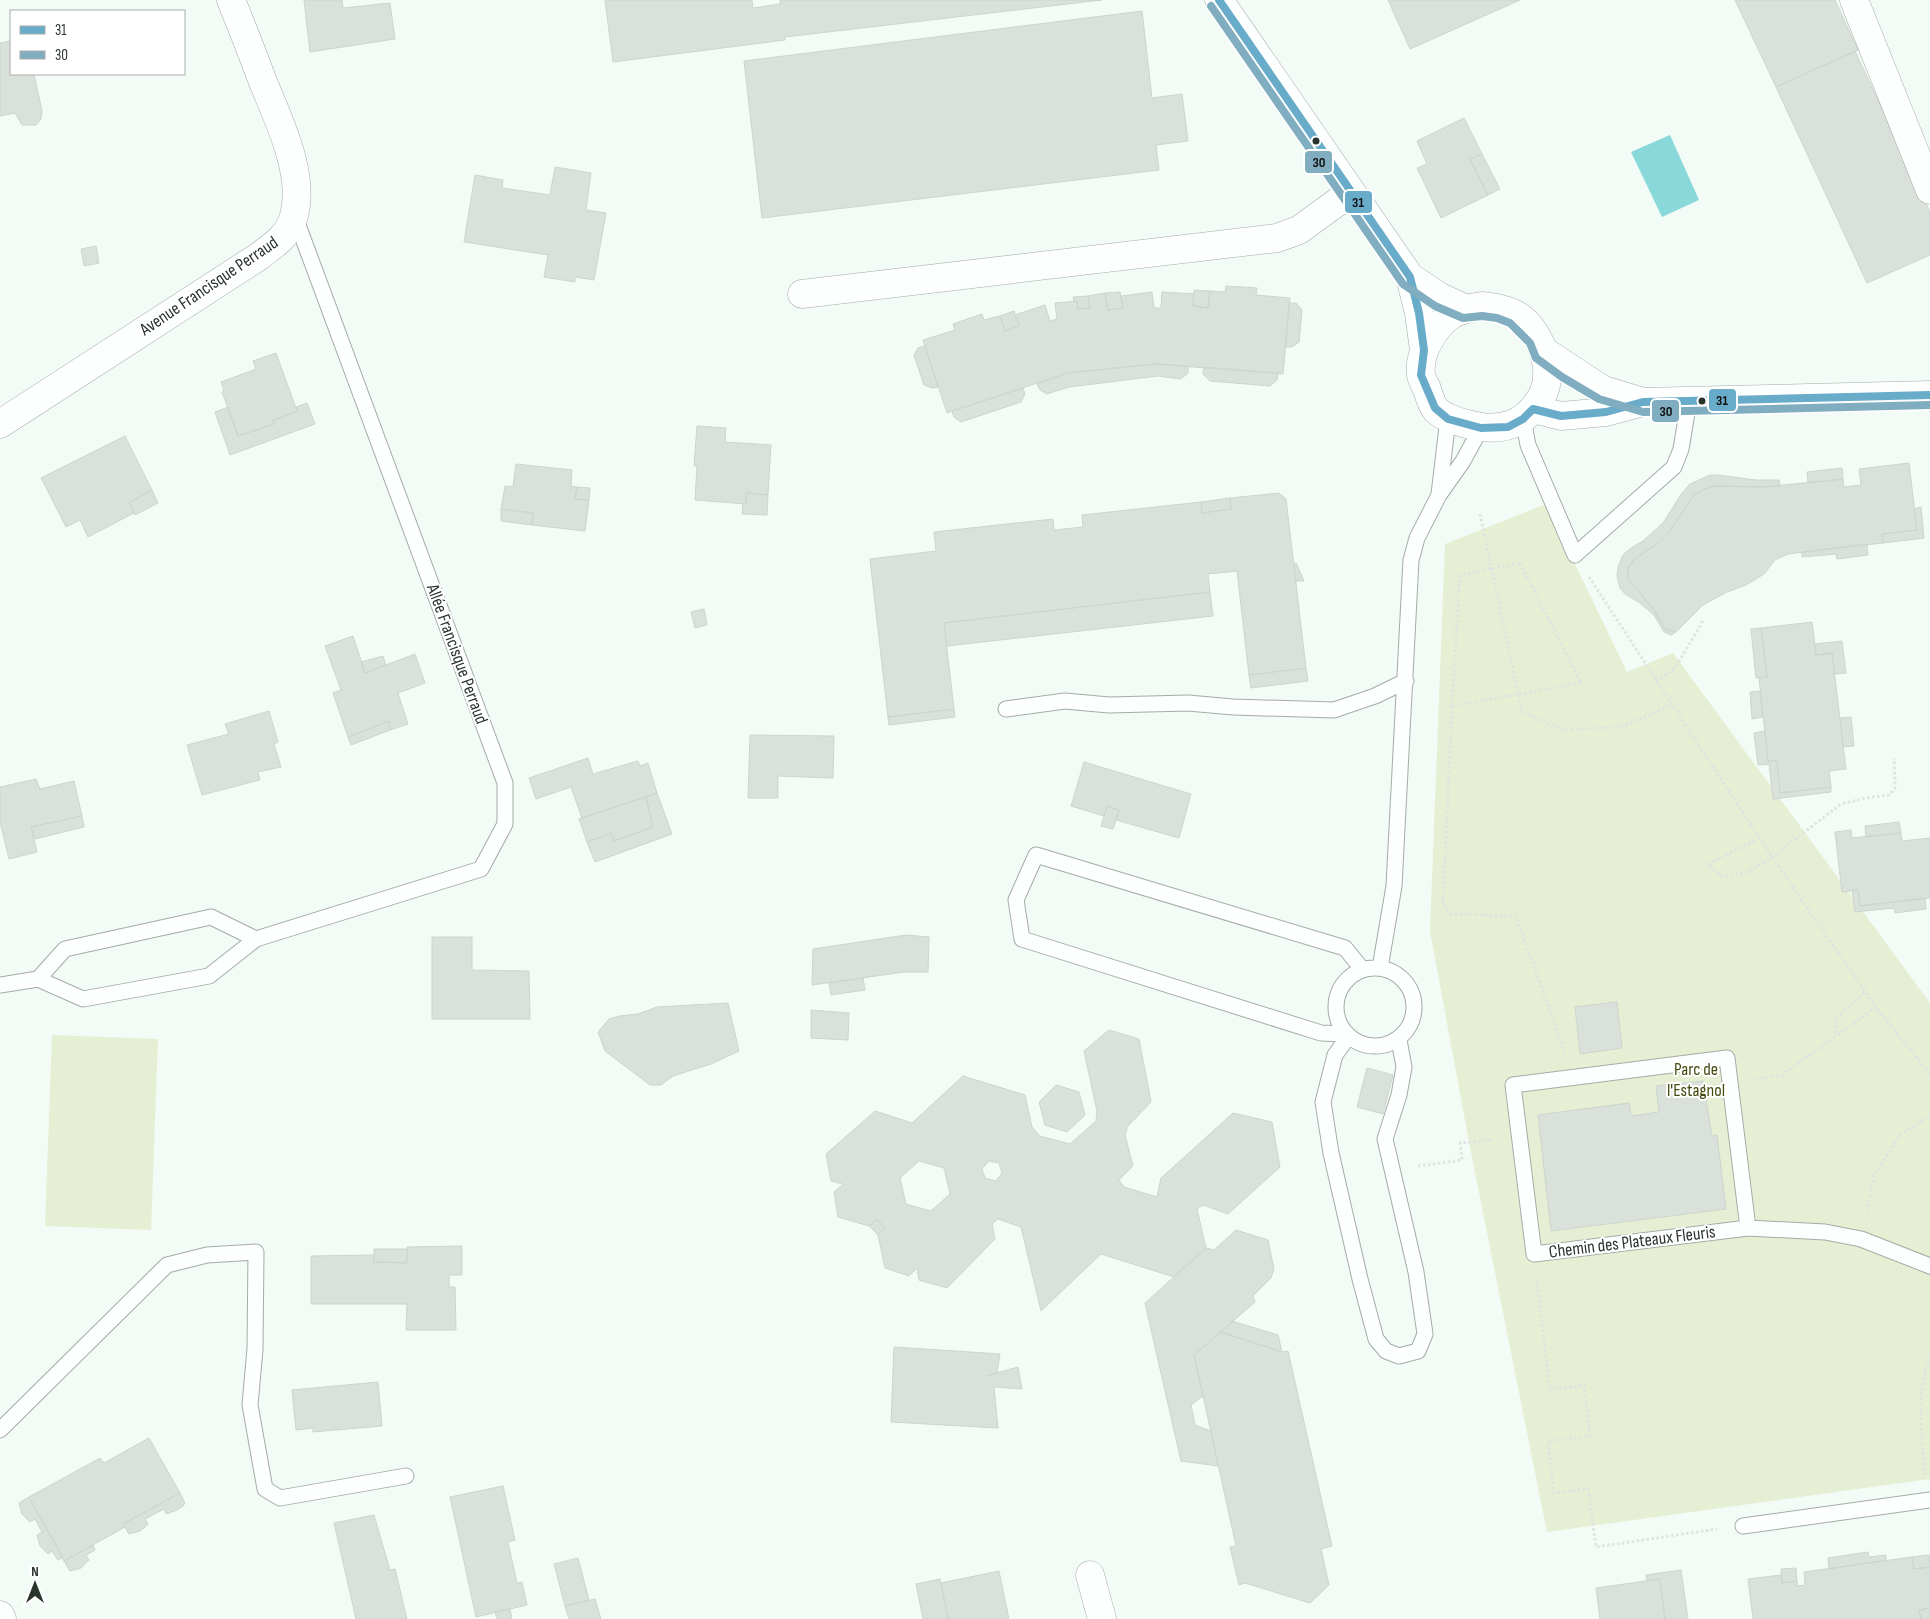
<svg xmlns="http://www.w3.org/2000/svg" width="1930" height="1619" font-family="'Sofia Sans Condensed',sans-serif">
<rect width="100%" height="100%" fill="#f2fbf5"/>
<path fill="#e6efd3" d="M1546 504 1627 672 1673 653 1930 1003V1479L1547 1532 1469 1142 1430 931 1445 544Z
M52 1035 158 1039 151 1230 45 1226Z"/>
<path fill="#89d9db" d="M1670 135 1699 200 1662 217 1631 152Z"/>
<path fill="#dae0da" stroke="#ced4ce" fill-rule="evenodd" d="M304 0H342L343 8 390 3 395 39 310 52Z
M605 0H752L753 8 780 4V0H1102L785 37V40L613 62Z
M1388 0H1520L1410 49Z
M1735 0H1835L1858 50 1776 87Z
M1142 11 1152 98 1182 94 1188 141 1156 145 1159 170 762 218 744 61Z
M11 41V74H34L42 111 41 119 36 125H22L15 113 0 116V43Z
M1855 51 1930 212V255L1867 283 1776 87Z
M1464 118 1482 154 1470 159 1488 195 1441 218 1417 168 1427 164 1417 141Z
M1482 154 1500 189 1488 195 1470 159Z
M555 167 591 173 586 210 606 213 594 280 575 277V282L544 277 548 255 464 242 475 175 503 180 502 188 550 195Z
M96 246 99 263 84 266 81 249Z
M1226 286 1257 288 1256 295 1290 298 1283 374 1156 364 1067 373 947 413 923 340 955 330 953 324 982 314 984 320 1000 316 1005 331 1019 326 1015 315 1045 305 1050 321 1057 319 1055 303 1077 301 1078 309 1090 308 1088 296 1105 293 1108 310 1123 308 1121 296 1152 292 1154 308H1161L1162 292 1194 294 1193 306 1208 308 1210 291 1225 292Z
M1194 290 1210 291 1208 308 1193 306Z
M1120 292 1123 308 1108 310 1105 293Z
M1088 296 1090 308 1078 309 1077 301 1074 302 1073 297Z
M1289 303H1296L1302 310 1299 342 1292 347H1285Z
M1014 311 1019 326 1005 331 1000 316Z
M925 346 938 387 932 388 924 385 914 355 918 348Z
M276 353 297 411 272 421 274 424 238 436 222 392 224 391 221 382 256 369 253 361Z
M1156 364 1188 366V373L1181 379 1158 376 1069 387 1047 394 1040 390 1037 384 1067 373Z
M1204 367 1278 373 1277 380 1270 386 1210 381 1203 374Z
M1023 388 1025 394 1021 402 961 422 954 417 952 411Z
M307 403 315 424 230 455 215 412 228 407 238 436 274 424 272 421 297 411 296 407Z
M697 426 726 428 725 442 771 445 768 495 746 493V504L695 500 697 466H694Z
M125 436 152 490 129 503 134 513 88 537 80 520 66 527 41 478Z
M1909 463 1917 530 1882 534 1883 543 1788 554 1775 560 1764 574 1746 585 1727 592 1703 605 1676 632 1665 629 1651 606 1628 579V569L1633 560 1657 544 1669 532 1693 496 1702 490 1713 486 1764 487 1843 479 1844 487 1861 485 1859 469Z
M516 464 572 470 571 486 577 487 575 499 589 500 585 531 532 525 533 513 501 509 505 486 513 487Z
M1842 468 1843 479 1808 483 1807 472Z
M1710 475H1718L1756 480H1779L1780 486 1764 487 1713 486 1702 490 1693 496 1669 532 1657 544 1633 560 1628 569V579L1651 606 1665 629 1676 632 1671 635 1664 632 1654 615 1640 603 1625 594 1620 588 1617 576 1618 567 1623 555 1631 548 1643 541 1663 523 1682 493 1690 484Z
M577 487 590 488 589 500 575 499Z
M152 490 158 503 135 515 129 503Z
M746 493 768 495 767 515 742 514 743 504H746Z
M1279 493 1286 499 1306 668 1249 675 1237 571 1208 574 1210 592 944 623 954 709 888 717 870 559 936 551 934 532 1053 519 1054 530 1083 527 1082 515 1201 502 1202 513 1231 509 1230 498Z
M1230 498 1231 509 1202 513 1201 502Z
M1921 507 1924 538 1883 543 1882 534 1917 530 1914 509Z
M501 509 533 513 532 525 501 521Z
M1867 544 1868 555 1837 559 1836 554 1802 557V552Z
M1296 563 1304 581H1296L1294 564Z
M1210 592 1213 616 947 646 944 623Z
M704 609 707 625 695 628 691 612Z
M1812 622 1816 655 1832 653 1846 769 1829 771 1831 787 1780 793 1777 761H1768L1759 678 1767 677 1761 628Z
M1761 628 1767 677 1756 678 1751 629Z
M353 636 365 673 415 654 425 683 398 693 408 724 390 730 389 721 348 737 333 693 341 690 325 646Z
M1842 641 1846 673 1835 674 1832 653 1816 655 1815 644Z
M383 656 386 665 365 673 361 662Z
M1306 668 1308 681 1251 688 1249 675Z
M1760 691 1763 717 1752 719 1750 692Z
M954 709 955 717 889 725 888 717Z
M269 711 278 742 274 744 281 767 258 772 260 780 202 795 187 745 229 734 225 724Z
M1851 717 1854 746 1843 747 1840 718Z
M389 721 390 730 351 745 348 737Z
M1765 731 1768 761H1777L1780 793 1831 787V792L1773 799 1769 764 1758 765 1754 733Z
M750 735 834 736 833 778 778 776V798H748Z
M588 758 593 774 638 761 640 766 648 763 657 793 582 818 571 787 536 799 529 778Z
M1084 762 1191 794 1179 838 1116 820 1119 810 1107 806 1104 816 1071 806Z
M36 779 40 789 74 781 82 816 31 827 37 852 9 859 0 822V787Z
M657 793 672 834 595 862 587 842 611 833 614 841 653 827 646 797Z
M646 797 653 827 614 841 611 833 587 842 579 819Z
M1107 806 1119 810 1113 829 1101 826Z
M82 816 84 827 35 839 31 827Z
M1899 822 1901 833 1866 837 1865 826Z
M1851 830 1852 838 1901 833 1902 841 1930 838V898L1860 906 1858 890 1842 892 1835 832Z
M1852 890H1858L1860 906 1925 898 1926 909 1895 913 1894 908 1855 912Z
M906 935 929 937 928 972H904L812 985 813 949Z
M432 937H472V970L529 971 530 1019H432Z
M863 978 865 990 831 995 829 983Z
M1617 1002 1622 1048 1580 1054 1575 1007Z
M728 1003 739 1051 711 1064 673 1076 661 1085H650L605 1051 598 1032 609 1019 619 1016 638 1014 657 1007Z
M811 1010 849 1013 848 1040 811 1038Z
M1109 1030 1139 1039 1151 1102 1128 1126 1125 1135 1133 1166 1119 1180 1124 1187 1157 1197 1161 1178 1233 1113 1272 1122 1280 1167 1228 1214 1203 1205 1197 1209 1206 1248 1174 1277 1101 1254 1041 1311 1021 1227 998 1219 992 1224 995 1239 947 1288 919 1280 917 1268 909 1276 885 1268 878 1235 885 1228 877 1219 869 1226 838 1217 834 1192 843 1184 831 1181 826 1154 875 1111 912 1123 963 1076 1025 1095 1032 1127 1040 1136 1070 1144 1096 1121 1097 1111 1084 1051ZM919 1161 944 1168 950 1194 931 1211 906 1204 900 1178ZM989 1161 999 1163 1002 1173 996 1181 985 1178 982 1169Z
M1367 1068 1393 1075 1383 1114 1357 1107Z
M1703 1081 1712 1136 1717 1135 1726 1209 1551 1231 1538 1115 1629 1103 1631 1116 1659 1112 1656 1086Z
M1056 1085 1079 1092 1085 1115 1067 1132 1045 1125 1039 1102Z
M877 1219 885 1228 878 1235 869 1226Z
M1236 1230 1268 1240 1274 1269 1271 1278 1253 1296 1255 1302 1194 1355 1203 1396 1191 1405 1195 1425 1211 1431 1218 1466 1181 1461 1145 1303 1206 1248 1214 1250Z
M462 1246V1275H449V1287H455L456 1330H406L407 1304H311V1256L374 1255V1262L407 1263V1247Z
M374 1249H407V1263L374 1262Z
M1232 1321 1278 1335 1282 1352 1221 1332Z
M1221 1332 1282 1352 1288 1351 1332 1546 1321 1549 1329 1585 1310 1603 1245 1583 1239 1585 1230 1547 1236 1546 1194 1355Z
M894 1347 1000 1354 997 1373 986 1376 1018 1367 1022 1389 994 1387 998 1428 891 1422Z
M378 1382 382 1426 313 1432V1428L296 1430 292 1390Z
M149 1438 180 1493 123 1524 125 1527 64 1561 29 1497 100 1458 104 1463Z
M503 1486 515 1540 508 1542 517 1583 522 1582 527 1605 476 1617 450 1497Z
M180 1493 185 1503 183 1506 177 1510 166 1514 164 1509 145 1519 148 1524 145 1527 140 1531 129 1534 123 1524Z
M29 1497 63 1557 58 1560 52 1551 48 1554 40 1546 37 1535 42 1532 35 1519 30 1522 22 1514 19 1503Z
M374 1515 390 1570 395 1569 407 1619H356L334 1523Z
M93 1545 95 1550 86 1555 89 1560 81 1568 70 1571 64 1561Z
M1868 1552 1869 1557 1886 1555V1560L1829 1569 1828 1558Z
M1929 1555 1930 1567 1914 1569 1912 1557Z
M1912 1557 1914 1569 1930 1567V1608L1919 1610 1921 1619H1753L1748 1579 1781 1575 1782 1583 1797 1581 1798 1586 1805 1585 1804 1572Z
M578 1558 589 1600 565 1606 554 1564Z
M1796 1568 1797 1581 1782 1583 1781 1569Z
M1681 1570 1688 1619H1665L1660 1579 1647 1581 1646 1575Z
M999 1571 1009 1619H948L941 1583Z
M940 1579 948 1619H923L916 1584Z
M1660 1579 1665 1619H1600L1596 1588Z
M595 1599 601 1619H569L565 1606Z
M1930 1608V1619H1921L1919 1610Z
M510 1609 512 1619H497L495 1612Z"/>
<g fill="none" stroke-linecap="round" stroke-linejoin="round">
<defs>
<path id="lane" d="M1523 419 1528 445 1575 555 1674 467 1681 449 1689 401
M1439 494 1448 419
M1006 709 1065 701 1109 705 1188 703 1233 707 1334 710 1375 696 1406 681
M211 917 256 939 209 976 83 999 38 979 65 949Z
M256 939 481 869 505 824V783L298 225 292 223
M1336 1007a39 39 0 1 1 78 0a39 39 0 1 1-78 0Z
M1380 968 1394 886 1411 560 1417 538 1439 495 1463 461 1481 428
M0 985 38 979
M1345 1034 1321 1033 1022 939 1016 900 1036 855 1345 948 1362 969
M1349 1036 1335 1055 1323 1102 1331 1153 1360 1279 1376 1339 1386 1351 1399 1356 1418 1351 1425 1334 1416 1272 1385 1139 1399 1095 1404 1067 1399 1040
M1748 1228 1727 1058 1513 1085 1534 1254 1748 1228 1825 1232 1861 1239 1930 1266
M0 1430 167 1265 207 1255 256 1252 255 1349 250 1405 265 1489 280 1498 406 1476
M1743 1526 1930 1500"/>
<path id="street" d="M1219 0 1410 277 1419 313 1424 350
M1854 0 1930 190
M1410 277 1440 297 1466 309
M802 294 1277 238 1299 230 1351 192
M1482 306C1493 307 1504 309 1515 314 1539 327 1555 368 1543 394 1526 426 1500 433 1467 424 1455 421 1445 418 1436 410 1432 405 1429 396 1427 389 1425 385 1422 380 1421 375 1418 353 1435 325 1453 314 1462 309 1472 308 1482 306Z
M1544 351 1603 390 1643 402
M1533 409 1561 416 1606 412 1643 402 1930 395
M0 424 258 257C271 247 286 238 292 222 308 179 279 121 263 82 253 55 242 27 231 0
M1090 1575 1102 1619
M0 1615 2 1619"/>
</defs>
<use href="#lane" stroke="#a5aca7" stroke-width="17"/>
<use href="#street" stroke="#a5aca7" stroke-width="29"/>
<path stroke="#e1e3e1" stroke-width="3" stroke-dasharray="2.5 2.5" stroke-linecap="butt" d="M1480 514 1522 712 1563 730 1620 727 1672 705
M1520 563 1581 683 1452 706 1460 575Z
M1589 577 1772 857 1876 1007 1930 1074
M1656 681 1675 668 1703 621
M1452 706 1443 903 1450 914 1516 916 1565 1053
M1759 838 1708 864 1722 877 1748 872 1772 857 1841 804 1865 798 1889 795 1895 788 1894 758
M1834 1038 1837 1017 1865 992
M1756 1079 1782 1075 1876 1007
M1418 1166 1462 1160 1460 1143 1494 1140
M1867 1212 1873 1178 1899 1136 1930 1115
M1537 1280 1550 1390 1584 1385 1590 1436 1548 1441 1554 1493 1588 1489 1596 1547 1717 1529
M1925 1475C1922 1436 1915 1394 1930 1357"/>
<use href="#lane" stroke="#fdfefe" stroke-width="15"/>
<use href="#street" stroke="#fdfefe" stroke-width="28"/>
<defs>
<path id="bus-1" d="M1219 0 1410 277 1419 313 1424 350 1421 375 1435 408 1448 419 1481 428 1508 427 1523 419 1533 409 1561 416 1606 412 1643 402 1930 395"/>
<path id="bus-2" d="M1211 6 1403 284 1435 306 1463 318 1482 316 1497 318 1510 323 1530 343 1536 358 1562 377 1599 399 1643 412 1930 405"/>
</defs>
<use href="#bus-1" stroke="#fff" stroke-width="11"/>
<use href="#bus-2" stroke="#fff" stroke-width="11"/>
<use href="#bus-1" stroke="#68acca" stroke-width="8"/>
<use href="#bus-2" stroke="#80adc0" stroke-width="8"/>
</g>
<g fill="#2b332d" stroke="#fff" stroke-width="2">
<circle cx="1316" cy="141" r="4.5"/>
<circle cx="1702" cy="401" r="4.5"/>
</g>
<g text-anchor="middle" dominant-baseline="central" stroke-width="4" stroke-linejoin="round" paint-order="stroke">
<g font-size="18" fill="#2b332d" stroke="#fff">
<text transform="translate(209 286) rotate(-34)">Avenue Francisque Perraud</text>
<text transform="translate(457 654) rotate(70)">Allée Francisque Perraud</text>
<text transform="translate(1632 1242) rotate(-7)">Chemin des Plateaux Fleuris</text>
</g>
<g font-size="18" fill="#444a10" stroke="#fff">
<text x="1696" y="1069">Parc de<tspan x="1696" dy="21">l'Estagnol</tspan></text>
</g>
</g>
<g stroke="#fff" stroke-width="2">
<rect x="1304" y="150" width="29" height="24" rx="5" fill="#80adc0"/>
<rect x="1344" y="190" width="29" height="24" rx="5" fill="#68acca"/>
<rect x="1708" y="388" width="29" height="24" rx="5" fill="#68acca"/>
<rect x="1651" y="399" width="29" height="24" rx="5" fill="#80adc0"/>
</g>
<g font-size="14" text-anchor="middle" font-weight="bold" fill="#111">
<text x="1319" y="167">30</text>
<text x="1358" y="207">31</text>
<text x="1722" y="405">31</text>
<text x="1666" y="416">30</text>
</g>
<rect x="10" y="10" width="175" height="65" fill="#ffffff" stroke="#aaadab"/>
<rect x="20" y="26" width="25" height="8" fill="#68acca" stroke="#aaadab"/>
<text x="55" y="35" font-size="15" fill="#2b332d">31</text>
<rect x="20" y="51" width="25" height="8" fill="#80adc0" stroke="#aaadab"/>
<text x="55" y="60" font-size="15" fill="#2b332d">30</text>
<g transform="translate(35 1584)" stroke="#ffffff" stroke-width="4" paint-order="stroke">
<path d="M0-4L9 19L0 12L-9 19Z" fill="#2b332d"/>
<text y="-8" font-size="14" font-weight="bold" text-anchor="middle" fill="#2b332d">N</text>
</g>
</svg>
